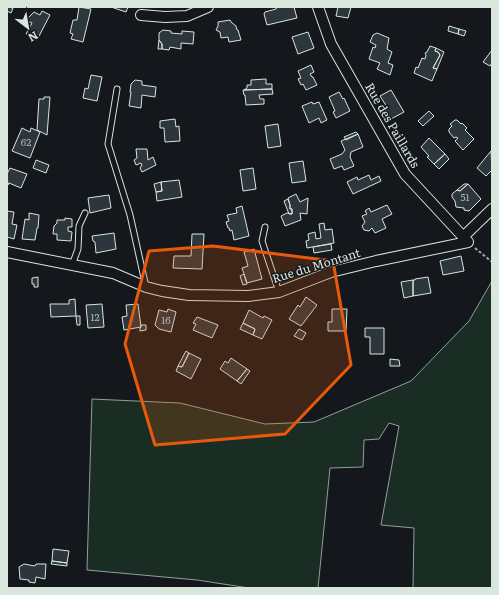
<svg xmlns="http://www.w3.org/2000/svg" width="499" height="595" font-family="Literata,serif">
<rect width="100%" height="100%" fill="#14181c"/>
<path fill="#1a2d24" stroke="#939e99" d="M492 281V588H413L414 528 381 525 399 426 389 423 379 439 364 440 363 467 330 468 318 588H249L197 580 87 570 92 399 180 403 265 424 314 422 411 381 469 321Z"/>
<path fill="#2c363c" stroke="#d8e6dc" d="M7 7 13 8 11 13 7 11Z
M79 7 91 9 83 42 71 39 73 34 70 33 73 20H77Z
M111 7H128L126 12Z
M277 7H294L297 18 267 25 264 14 265 12 276 9Z
M338 7H351L348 18 336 16Z
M42 11 50 15 37 40 26 34 32 23 26 20 34 12 40 15Z
M230 20 231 22 236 26 237 30H238L241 40 229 42 228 37 221 38 220 32 216 30 218 26V22Z
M449 26 459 29 458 34 448 31Z
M459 29 466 31 464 36 458 34Z
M163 30 171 31V33L182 34V31L194 32 193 44 181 43V49L170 47 169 50 162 49V44L159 40V33Z
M308 32 314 48 298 54 292 37Z
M377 33 389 38 387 49 392 52 388 63 393 65 390 75 377 69 380 63 369 59 373 47 375 48 376 45 370 42 373 35Z
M159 40 162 44V49H158Z
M430 46 436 48 435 51 438 52 440 55 433 68 437 69 432 81 414 73 416 67 418 68 422 58 425 59 426 55 425 53 427 52Z
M436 48 444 52 437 69 433 68 440 55 438 52 435 51Z
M492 50V63L490 66 483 62Z
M311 65 314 72 310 74 312 77H313L317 85 306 90 303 84 301 85 298 79 301 78 298 71Z
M91 75 102 77 97 101 83 98 85 88 88 89Z
M266 79V84H272V89L244 90 247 88V85H251V80Z
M135 80 142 81V85L156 87 155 97 142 95 141 108 129 106 131 92H130L131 84Z
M272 89 273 94 259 95 260 99H264V104L246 105 245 95H244L243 90H244Z
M391 90 404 112 391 119 385 108 387 107 380 96Z
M339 92 343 99 344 98 350 111 336 118 333 112 335 111 329 97Z
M44 97H50L47 135 37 130 39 99H44Z
M312 102 313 104 319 102 327 120 321 123 319 118 309 123 302 106Z
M429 111 434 116 423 126 418 121Z
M175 119 176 127 179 126 180 141 165 142 164 128H160V121Z
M455 120H457L461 124 462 123 467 128 465 130 474 139 463 150 455 141 458 138 456 137 454 138 449 132V129L452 126 450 124Z
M278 124 281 146 268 148 265 126Z
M22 128 30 132 31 128 40 132 30 158 12 151Z
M356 132 358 134 346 140 344 137Z
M358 134 363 147 351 152 350 157 354 166 344 170 342 166 334 169 330 159 342 154 345 150 341 141Z
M429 138 445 154 434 164 427 157 429 156 421 147Z
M136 149H147L148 160 153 157 156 165 142 172 140 168 142 165 141 163 136 165 134 160 137 158Z
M491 151 492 170 486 176 477 168Z
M445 154 449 159 439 169 434 164Z
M36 160 49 165 46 173 33 168Z
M303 161 306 181 292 183 289 163Z
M10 168 27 174 21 188 9 183 8 185 7 174Z
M253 168 256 189 243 191 240 170Z
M369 175 371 180 379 176 381 181 353 194 347 182 357 177 358 180Z
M179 180 182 197 157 201 156 192 162 191 161 182Z
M161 182 162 191 156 192 154 184Z
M464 184H468L460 191 457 190Z
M468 184 481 199 469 211 464 210V208L456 207 455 201 452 197V194L457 190 460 191Z
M296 194 300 202 308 198 307 214 300 213 301 220 285 226 281 216 287 213 292 214V209H290V205L288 198Z
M109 195 111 208 90 213 88 198Z
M288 199 290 205V209H292V214H289L284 201Z
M387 205 392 214 382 219 386 228 375 233 372 228 369 231 364 230 362 226 365 222 362 216 367 214 365 211 369 208 371 212Z
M242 206 249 236 234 240 232 230 230 231 229 228H228L226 222 229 221 227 215 237 213 236 208Z
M7 211 14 212 12 224 17 225 14 239 7 237Z
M29 213 39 215 38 228H37L35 240 22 239 25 219 29 220Z
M65 218 72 219V227H68V231L72 232 71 241 57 240V234H53L54 226 57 223V220H65Z
M324 223 325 230 332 229 334 243 307 248 306 241 309 240 308 234 315 232 316 239 321 238 319 224Z
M114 233 116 249 96 253 95 242 93 241 92 236Z
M192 234H204L202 269 173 268 174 256H191Z
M331 244 332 250 314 253 313 247Z
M254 249 262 279 247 283 242 268 248 266 244 252Z
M461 256 464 271 443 275 440 261Z
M244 274 247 284 243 285 240 276Z
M38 277V287H34V284H32V278Z
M428 277 431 293 413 296V280H415V279Z
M413 280V296L404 298 401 282Z
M306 297 317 305 301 326 289 319 298 305 300 307Z
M75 299 76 316 51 317 50 304H69V300Z
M102 304 104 327 88 328 86 305Z
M138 304 141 327 124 330 122 317 127 316 126 305Z
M168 309 176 312 171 332 159 329 155 325 159 310 167 312Z
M332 309H347L346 331H328V322H332Z
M249 310 263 318 264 316 272 320 262 339 253 335 255 329 243 323Z
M76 316H80V325H77Z
M197 317 218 325 212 338 193 330 196 324 193 323Z
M243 323 255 329 253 335 240 329Z
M141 325H146V330L140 331V328L141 327Z
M365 328H384V354H370V337H365Z
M299 329 306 333 302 340 294 336Z
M186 351 189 353 182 367 178 366Z
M189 353 201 359 191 379 176 371 178 366 182 367Z
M231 358 247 369 237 381 220 369 225 361 228 363Z
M390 359 399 360 400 366H390Z
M247 369 250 371 241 384 237 381Z
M53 549 69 551 67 563 52 561Z
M52 561 67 563V566L51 564Z
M24 564 35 566 36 564H46L45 579 36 577 35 583 29 582V580L20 579 19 567Z"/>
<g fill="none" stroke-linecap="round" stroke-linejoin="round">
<defs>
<path id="service" d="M117 89 108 144 130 215 146 287
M265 227 262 241 279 292
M72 265 78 249 79 226 85 213"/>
<path id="minor" d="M318 7 331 44 405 174 468 242
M141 15 165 17 187 16 208 7
M463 237 492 209
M7 252 113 273 146 287 162 291 189 295 248 296 279 292 331 272 376 261 468 242"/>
</defs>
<use href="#service" stroke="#d8e6dc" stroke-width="7"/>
<use href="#minor" stroke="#d8e6dc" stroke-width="12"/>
<path stroke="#9da8a2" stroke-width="2" stroke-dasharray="3 2" stroke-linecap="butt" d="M475 248 492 262"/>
<use href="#service" stroke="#14181c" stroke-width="5"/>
<use href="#minor" stroke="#14181c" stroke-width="10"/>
</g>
<path fill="#e8590c" fill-opacity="0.2" stroke="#e8590c" stroke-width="3" stroke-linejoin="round" d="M213 246 333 261 351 365 285 434 155 445 125 344 149 251Z"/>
<g text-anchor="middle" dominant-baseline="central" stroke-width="3" stroke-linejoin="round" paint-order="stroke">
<g font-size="10" fill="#adbab4">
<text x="26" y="141">62</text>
<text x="465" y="196">51</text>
<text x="95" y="316">12</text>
<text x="166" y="319">16</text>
</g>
<g font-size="12" fill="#d8e6dc" stroke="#14181c">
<text transform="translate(393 125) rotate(60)">Rue des Paillards</text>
<text transform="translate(316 265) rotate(-17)">Rue du Montant</text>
</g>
</g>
<rect width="499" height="595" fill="none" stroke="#d8e6dc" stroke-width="16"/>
<g transform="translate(28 28) rotate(149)" stroke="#14181c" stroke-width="3" paint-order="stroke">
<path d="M0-3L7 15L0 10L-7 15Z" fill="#d8e6dc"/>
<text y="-6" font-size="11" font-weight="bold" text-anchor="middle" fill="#d8e6dc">N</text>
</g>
</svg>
